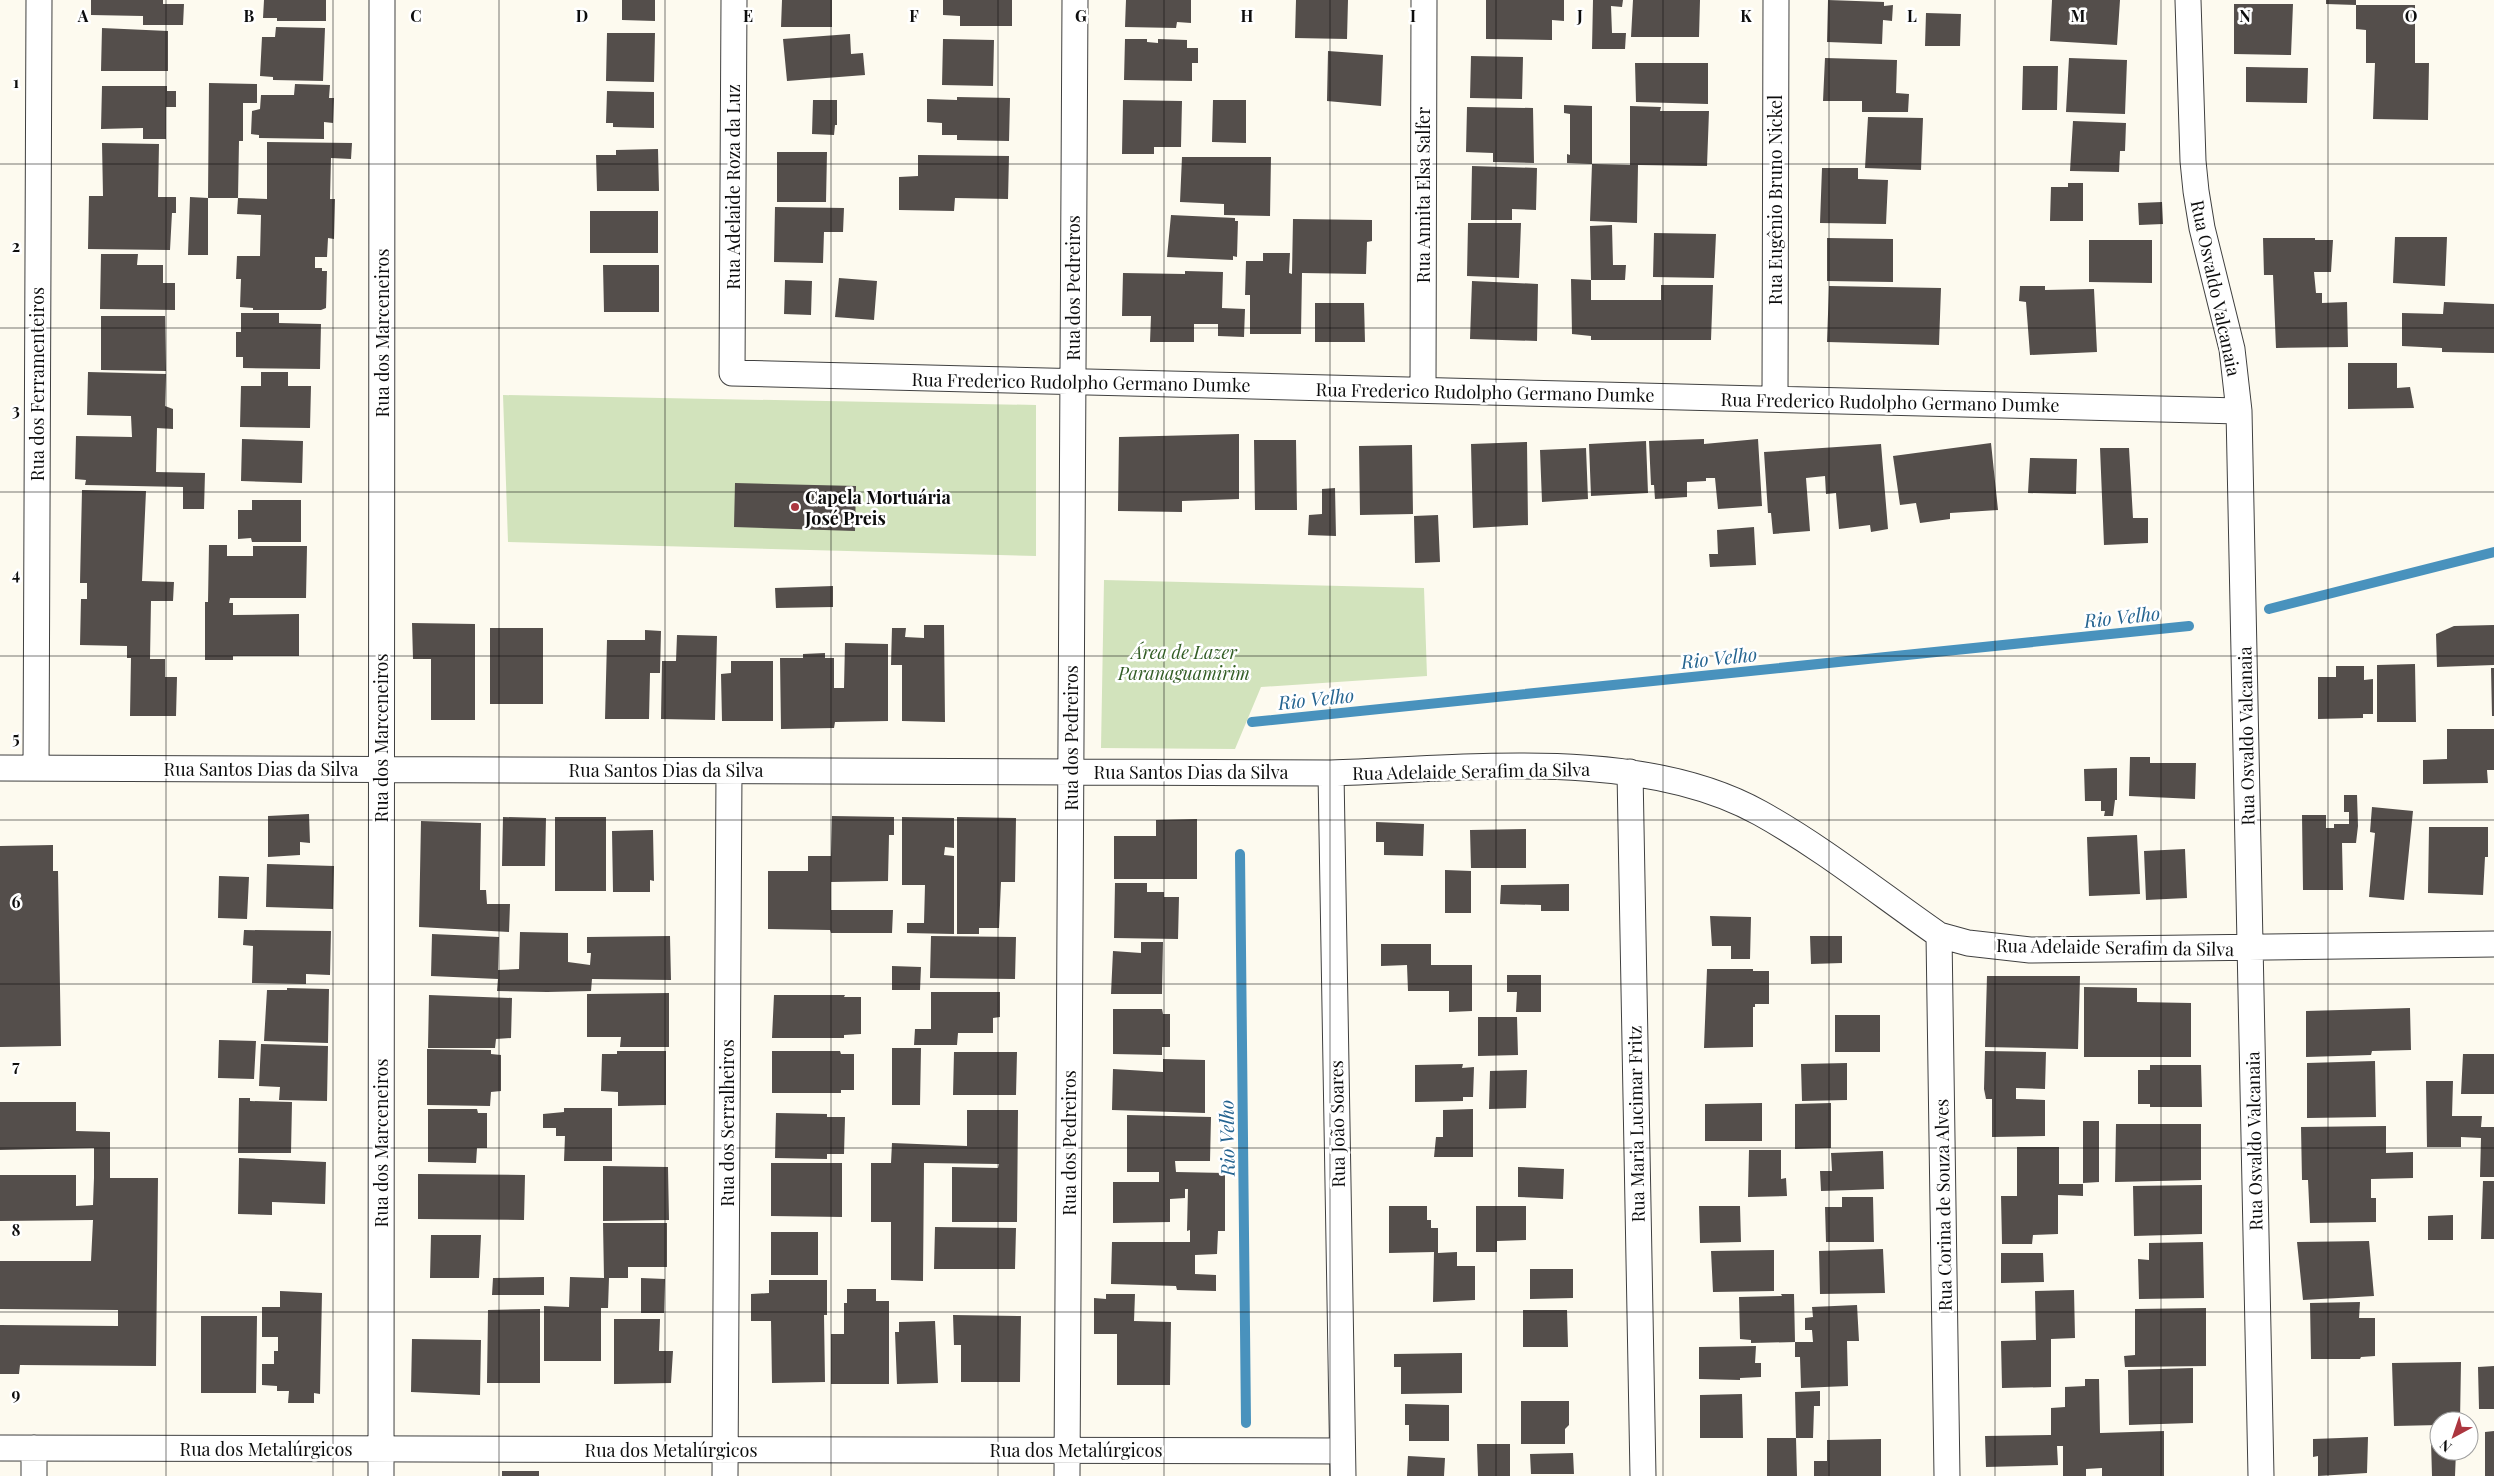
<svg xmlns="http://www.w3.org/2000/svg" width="2494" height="1476" font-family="'Playfair Display',serif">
<rect width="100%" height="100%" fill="#fdfaef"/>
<path fill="#d2e3bc" d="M503 395 1036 405V556L508 542Z
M1104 580 1424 588 1427 676 1261 687 1235 749 1101 748Z"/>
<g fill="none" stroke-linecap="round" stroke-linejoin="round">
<path stroke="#4992bd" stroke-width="10" d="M2269 609 2494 552
M1252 722 2189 626
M1240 854 1246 1423"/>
</g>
<path fill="#544e4b" d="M91 0H163V4H184L183 25H143V16L91 15Z
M264 0H326V21H277V18H263Z
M622 0H655V21L622 20Z
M782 0H832V27H781Z
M943 0H1012V26H960V16L943 15Z
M1126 0H1191V23L1177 22 1176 28 1125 27Z
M1296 0H1348L1347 39 1295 38Z
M1486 0H1564V21L1552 20V40L1486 39Z
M1593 0H1623L1622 7 1611 6 1612 33H1626L1625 49H1592Z
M1633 0H1700L1699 37H1631Z
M1828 0 1884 2V6L1893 5 1892 21 1883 20 1882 44 1827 42Z
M2052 0H2120L2117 45 2050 41Z
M2326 0H2356V5L2326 4Z
M2234 4H2293L2291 55 2234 54Z
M2356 5H2415V63H2429L2428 120 2373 119 2375 63H2366V30L2356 29Z
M1926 13 1961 14 1960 46H1925Z
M276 27 325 28 323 81 273 80V77L260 76 262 37H275Z
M102 28 168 31V71H101Z
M607 33H655L654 82 606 81Z
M850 34 851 54 863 53 865 75 787 81 783 39Z
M943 39 994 40 993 86 942 85Z
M1125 39H1147V42L1158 43V39L1187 40V48H1198V63H1192V81L1124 80Z
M1328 51 1383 55 1381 106 1327 101Z
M1471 56 1523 57 1522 99 1470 98Z
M1825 58 1897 60 1896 93 1909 94 1908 112H1862V101H1823Z
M2069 58 2127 60 2125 114 2066 112Z
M1635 63H1708V104L1636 102Z
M2023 66H2058L2057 110H2022Z
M2246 67 2308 68 2307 103 2246 102Z
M209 83 257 84V103H243V141H239L238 198H208V255H188L190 197 208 198Z
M295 84 330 85 329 98H334L333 123 324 122V139L259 138V135L251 134 252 111 260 109 261 95H294Z
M102 86H167V91H176V107H166V139H143V128L101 129Z
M607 91 654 92V128L613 127V123H606Z
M957 97 1010 98 1009 141 957 140V135H942V123L927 122V99L957 100Z
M813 100H837V125H835L834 135 812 134Z
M1123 100 1182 101 1181 147H1154V154H1122Z
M1213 100H1246V143L1212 142Z
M1564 105 1592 106V164L1567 163V154L1570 155V114L1564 113Z
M1630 106 1661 107 1660 111H1709L1707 166 1638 165 1637 223 1590 221 1592 164 1630 165Z
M1467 107 1533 108 1534 163 1493 162V153L1466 152Z
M1868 117 1923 118 1921 170 1865 168Z
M2073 121 2126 123 2125 151H2120L2119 172 2070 171Z
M267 142 352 143 351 159 331 158 330 199H335L334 239 328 238 327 257H315V268H322V271H327L326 308 321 310H253V308L240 307 241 279H236L237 256H260L261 215 237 214 238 198 267 199Z
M102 143 159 144 158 197H176V213H172L170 250 88 249 89 196H103Z
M658 149 659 191H597L596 155H616V150Z
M777 152H827L826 202H777Z
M918 155 1009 156 1008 199 955 198 954 211 899 210V177L918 176Z
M1182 157H1271L1270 216 1224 215V204L1180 202Z
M1472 166 1537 168 1536 210 1512 209V220H1471Z
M1822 168H1858V179L1888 180 1886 224 1820 223Z
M2068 183H2083V221H2050L2051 187H2068Z
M2162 202 2163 224 2139 225 2138 203Z
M775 207 844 208 843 232H824L823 263 774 262Z
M590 211H658V253H590Z
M1171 215 1235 218V221H1238L1237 257 1233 256V260L1167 257Z
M1293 219 1372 220V241L1367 242 1366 274 1302 273 1301 334H1250V295H1245L1246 261H1263V253H1290L1289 273 1292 274Z
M1468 223H1521L1519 278 1467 276Z
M1612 225 1613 265H1626L1625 280H1591L1590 226Z
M1654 233 1716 234 1714 278 1653 277Z
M2395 237H2447L2445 286 2393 283Z
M1827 238 1893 239V282L1827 281Z
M2263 238H2315V240H2333L2331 272H2314L2316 293H2322V303L2347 302 2348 347 2276 348 2273 275H2264Z
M2089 240H2152V283L2089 282Z
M101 254H138L137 265H163V283H175V310L100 309Z
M603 265H659V312H604Z
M1185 271 1223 272 1222 308 1245 309 1244 337 1218 336V324H1194V342H1150L1151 316H1122L1123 273 1185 274Z
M839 278 877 281 874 320 835 317Z
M1571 279 1591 280V300H1661V285H1713L1711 340H1591V336L1572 334Z
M785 280 812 281 811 315 784 314Z
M1472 281 1538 284 1537 341 1470 339Z
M1829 286 1941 288 1939 345 1827 342Z
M2020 286H2045V290L2094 289 2097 352 2030 355 2026 302 2019 301Z
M2444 302 2494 304V353L2442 352V348L2402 346V313L2443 314Z
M1315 303H1364L1365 342H1315Z
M241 313H279V323L321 324 320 369 243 368V357H236V332H241Z
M101 316H165L166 371 101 370Z
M2348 363H2397V388L2410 387 2414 408 2348 409Z
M88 372 166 374 165 406 173 409V429L157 428 156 472 205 473 204 509H183V487L85 485 86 480 75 479 76 436 132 437 131 416 87 415Z
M261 372H288V386H311L310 428 240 427 241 386H261Z
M1239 434V499L1182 501V512L1118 511 1119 437Z
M242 439 303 441 302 483 241 481Z
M1704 439V444L1758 439 1762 506 1718 509 1715 478H1706V481L1687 482V497L1655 499 1654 485H1651L1649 441Z
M1254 440H1296L1297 510H1255Z
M1646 441 1648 493 1591 496 1589 444Z
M1527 442 1528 525 1473 528 1471 444Z
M1991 443 1998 510 1950 513V519L1920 523 1916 503 1900 505 1893 456Z
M1881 444 1888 529 1871 532 1870 525 1839 529 1836 493 1826 494 1825 476 1806 478 1810 531 1773 534 1771 513H1768L1764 452Z
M1412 445 1413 514 1360 515 1359 446Z
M1586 448 1588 499 1542 502 1540 450Z
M2100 448H2129L2133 518H2148V543L2104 545Z
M2030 458 2077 459 2076 494 2028 493Z
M735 483 856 486 855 531 734 527Z
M1335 488 1336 536 1308 535 1309 515 1322 514V489Z
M82 490 146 491 142 581 174 582 173 601H151L150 659H165V677H177L176 716H130L131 658H127V646L80 645 81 599H87V583H80Z
M252 500H301V542H252L251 538 238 539V510H252Z
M1438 515 1440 562 1415 563 1414 516Z
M1754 527 1756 565 1710 567 1709 554H1718L1717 530Z
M209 545H227V556H253V546H307L306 598H230L229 603H233V615L299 614V656H233V660H205V602H208Z
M833 586V607L776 608 775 588Z
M412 623 475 624V720H431V659H413Z
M924 625H944L945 722 902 721V665H891L892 628H906L905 637 924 638Z
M2494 625V665L2437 667 2436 634 2454 626Z
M490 628H543V704H490Z
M645 630 661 631 660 673H650L649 719H605L607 640H645Z
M677 635 717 636 715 720 661 719 662 661H676Z
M845 643 888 644V721L835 722 834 728 781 729 780 658H803V654L825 653V658H834V688H844Z
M731 661H773V721H722L721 674 731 673Z
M2415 664 2416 722H2377V665Z
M2336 666H2364V680L2373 679V714H2363V718L2318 719V677H2336Z
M2491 668H2494V716H2492Z
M2447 729H2494V770H2487L2488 783 2423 784V760L2447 759Z
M2130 757H2150V763H2196L2195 799 2129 796Z
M2117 768V800H2115L2113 816H2104L2105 811H2101V801H2085L2084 769Z
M2344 795H2357L2358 826 2356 843H2342L2343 890H2303L2302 815H2326V828H2334V824H2349V812H2344Z
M2372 807 2413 811 2404 900 2369 897 2375 833 2370 832Z
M309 814 310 843 300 842V855L268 857V816Z
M832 816 894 817V835H889L888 881 831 882V910H893L892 933H831L830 930 768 929V871H808V856H831Z
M503 817 546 818 545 866H502Z
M555 817H606V891H555Z
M902 817 954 818V848L945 847 944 855 954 856V934L907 933V923H924L925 885H902Z
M957 817 1016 818 1015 882H1001L999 928H979V934H957Z
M1197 819V879H1114V836H1156V820Z
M421 821 481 823 480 890H486L487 904H510L509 932 419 927Z
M1376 822 1424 824 1423 856 1384 855V842H1376Z
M2429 827H2488V857H2485L2483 895 2428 893Z
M1526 829V868H1471L1470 830Z
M653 830 654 881 650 880V892H613L612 831Z
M2137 835 2140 894 2089 896 2087 837Z
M53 845V871H58L61 1046 0 1047V846Z
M2185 849 2187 898 2146 900 2144 851Z
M267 864 334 866 333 909 266 907Z
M1445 870 1471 871V913H1445Z
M219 876 249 877 247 919 218 918Z
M1115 883H1147V892H1164V897H1179L1178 939 1114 938Z
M1569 884V911H1541V905L1500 904 1501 885Z
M1710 916 1751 917 1750 959H1731V946H1712Z
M244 930 331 931 330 975 306 974V984L252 983 253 946 243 945Z
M520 932 568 933V962L590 965 591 953H587V937L670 936 671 980 592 979 591 991 547 992 497 991 498 979 431 976 432 934 499 937 498 970 519 969Z
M931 936 1016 937 1015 979 930 978Z
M1810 936H1842V963L1811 964Z
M1141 942H1163L1162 994H1111L1113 951 1141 953Z
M1381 944H1431V965H1472V1011L1449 1012V991H1408L1407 965 1381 966Z
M892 966 921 967 920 990H892Z
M1707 969H1753V971H1769V1004H1755V1007H1753V1047L1704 1048Z
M1507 975H1541V1012H1516L1517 992H1507Z
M1987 976H2080L2078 1049 1985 1047Z
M2084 987 2137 988V1002L2191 1003V1057H2084Z
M287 988 329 989 328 1043 264 1041 267 990H287Z
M931 992H1000V1017L993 1018V1033H958L957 1045H914L915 1029H931Z
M669 993V1047H620L621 1037H587V994Z
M429 995 512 998 511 1038 496 1039 495 1048H428Z
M774 995H845L844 997H861V1034L844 1035V1038H772Z
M2410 1008 2411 1050 2372 1051 2371 1055 2306 1057V1011Z
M1113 1009H1162L1163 1014H1170V1047H1162V1055L1113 1054Z
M1835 1015H1880V1052H1835Z
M1478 1017H1517L1518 1055 1478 1056Z
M219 1040 256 1041 254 1079 218 1078Z
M261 1044 328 1046 327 1101 279 1100 280 1087 259 1086Z
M892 1048H921L920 1105H892Z
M427 1049 491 1050V1054L501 1055V1091L491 1092 490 1106 427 1105Z
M617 1051H666V1105L618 1106V1092L601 1091 602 1054H617Z
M772 1051H840L841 1054H854V1090H841V1093H772Z
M1985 1051 2046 1052 2045 1089 2016 1088V1099L2045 1100V1136L1992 1137V1099H1986L1984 1089Z
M954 1052H1017L1016 1095H953Z
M2463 1054H2494V1094H2461Z
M1163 1059 1205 1060V1113L1112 1110 1113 1069 1163 1072Z
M2375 1061 2376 1117 2307 1118V1063Z
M1847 1063V1100L1802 1101 1801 1064Z
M1463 1064 1462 1068 1474 1067 1473 1097H1463V1101L1415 1102V1065Z
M2150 1065H2201L2202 1107H2150V1104H2138V1070H2150Z
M1527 1070 1526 1108 1489 1109 1490 1071Z
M2426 1081H2453L2452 1116H2482L2481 1127H2494V1177H2480L2481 1138 2461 1137V1147H2427Z
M239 1098H250V1101L292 1102 291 1153H238Z
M0 1102H76V1131L110 1132V1178H158L156 1366 20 1365 19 1374H0V1325L118 1326V1310L0 1309V1261H91L93 1220 0 1221V1175H76V1206L93 1205 94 1178V1148L0 1150Z
M1762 1103V1141H1705V1104Z
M1831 1103V1148L1795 1149V1104Z
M564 1108H612V1161H564L565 1136H556V1128H543V1114L564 1112Z
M428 1109H477L478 1113H487V1148H477L476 1163 428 1162Z
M1473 1109V1157H1434L1436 1137H1443V1110Z
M967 1110H1018L1017 1222H952V1167L998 1168 999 1164 924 1163 923 1281 891 1280V1222H871V1163H891L892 1143 967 1146Z
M776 1113 827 1114V1117H845L844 1154H827V1159L775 1158Z
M1127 1115 1211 1117 1210 1161H1175L1176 1172 1225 1173V1231H1218L1217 1254 1195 1255V1274L1216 1275V1291L1177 1290 1176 1286 1111 1284 1112 1242H1190V1230L1187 1231 1188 1189H1185V1198L1170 1199V1222L1113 1223V1182H1159V1172H1127Z
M2083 1121H2099V1182L2083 1183Z
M2116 1124H2201V1180L2115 1182Z
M2386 1126V1153L2413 1152V1178L2371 1179V1198H2376V1222L2310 1223 2308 1180H2302L2301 1127Z
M2017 1147H2059V1184H2083V1196L2058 1195V1234L2033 1235 2032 1244H2002L2001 1196H2017Z
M1749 1150H1781V1179L1786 1178 1787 1196 1748 1197Z
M1883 1151 1884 1189 1821 1191 1820 1171H1832L1831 1153Z
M239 1158 326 1162 325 1204 272 1202V1215L238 1214Z
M771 1163H842V1217L771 1216Z
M603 1166 668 1167 669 1220 603 1221Z
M1518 1167 1564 1169 1563 1199 1518 1197Z
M418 1174 525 1175 524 1220 418 1219Z
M2483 1181H2494V1239H2481Z
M2202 1185V1234L2134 1236 2133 1186Z
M1842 1197H1873L1874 1242H1826L1825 1207H1842Z
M1389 1206H1427V1220H1431V1228H1438V1253L1457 1252V1266H1475V1300L1433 1302 1434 1252 1389 1253Z
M1476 1206H1526V1240L1497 1241V1252H1476Z
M1699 1206H1740L1741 1242 1700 1243Z
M2453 1215V1240H2428V1216Z
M603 1223H667V1267H628V1278H609L608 1308H601V1361H544V1306L569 1307 570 1277 604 1278Z
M935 1227 1016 1228 1015 1269H934Z
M771 1232H818V1275H771Z
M431 1235H481L479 1278H430Z
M2369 1241 2374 1296 2303 1300 2297 1242Z
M2203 1242 2204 1298 2139 1299 2138 1259 2149 1260V1243Z
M1883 1249 1885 1293 1820 1294 1819 1251Z
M1774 1250V1291L1713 1292 1711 1251Z
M2001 1253H2043L2044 1282 2001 1283Z
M1530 1269H1573V1298L1530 1299Z
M544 1277V1295H492L493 1278Z
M641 1278 665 1279 664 1313H641Z
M769 1280H827V1315H824L825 1382 772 1383 771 1321H751V1294L769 1293Z
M847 1289H876V1301H889V1384H831V1334H844V1303H847Z
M2074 1290 2075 1338 2051 1339V1387L2002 1388 2001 1341 2036 1340 2035 1291Z
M280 1291 322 1293 320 1394 314 1393V1403H288L289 1391H277V1386L262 1385V1364H274V1351H278V1337H262V1307H280Z
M1106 1294H1135L1134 1321 1171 1322 1170 1385H1117V1334H1094V1298L1106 1299Z
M1781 1294H1794L1795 1342H1813L1812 1330H1805V1318L1813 1317 1812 1307 1857 1305 1859 1341H1847L1848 1386 1801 1388 1800 1357H1795V1342L1751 1343V1340L1740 1339 1739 1297 1782 1296Z
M2360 1302 2359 1318H2375V1356L2361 1357 2360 1359H2311L2310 1303Z
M2206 1308V1366L2125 1367 2124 1356 2135 1355V1309Z
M540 1309V1383H487L488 1310Z
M1523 1310H1567L1568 1347H1523Z
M953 1315 1021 1316 1020 1382H961V1345H954Z
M201 1316H257L256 1393H201Z
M614 1319H660L659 1351H673L671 1383 614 1384Z
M935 1321 938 1383 897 1384 895 1332H899V1322Z
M412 1339 481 1340 480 1395 411 1392Z
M1756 1346 1755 1363H1761V1377L1740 1378V1380L1699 1379V1347Z
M1462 1353V1393L1401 1394V1367H1394V1354Z
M2461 1362 2460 1421H2439V1425L2394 1426 2392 1363Z
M2494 1366V1409H2479L2478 1367Z
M2193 1368V1423L2129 1425 2128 1370Z
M2085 1379H2099L2100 1433 2164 1431V1476H2102V1468L2086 1469V1476H2063V1446H2057L2058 1465 1986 1467 1985 1436 2051 1435V1408L2065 1407V1387L2085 1386Z
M1820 1391V1406H1814L1813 1438H1796L1797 1476H1767V1438H1796L1795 1392Z
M1742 1394 1743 1438H1700V1395Z
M1521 1401H1569V1425L1565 1429V1444H1521Z
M1405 1404 1449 1405V1441H1409V1425H1405Z
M2494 1431V1476H2485V1432Z
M2368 1437 2367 1473 2318 1476V1456L2313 1457V1439Z
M1881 1439V1476H1814V1461H1827V1440Z
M2431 1441H2439V1451H2456L2455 1476H2432Z
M1477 1444H1510V1476H1478Z
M1573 1453 1574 1474H1531L1530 1454Z
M1408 1456 1445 1458 1444 1476H1407Z
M502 1471H539V1476H502Z"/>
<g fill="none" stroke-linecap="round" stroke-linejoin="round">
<defs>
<path id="minor" d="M734 0 732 373 2239 411
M2188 0 2193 161 2196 191 2202 228 2232 349 2239 411 2261 1476
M1423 390 1424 0
M1775 399 1776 0
M0 768 1331 773C1464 769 1640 746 1760 813 1823 848 1880 894 1939 935L1968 943 2030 950 2494 944
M36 768 39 0
M1630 772 1643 1476
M1331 773 1343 1476
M1939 935 1947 1476
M0 1448 1342 1451
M34 1476V1448
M381 1476 382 0
M725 1476 729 771
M1067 1476 1075 0"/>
</defs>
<use href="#minor" stroke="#404040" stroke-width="27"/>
<use href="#minor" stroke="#fff" stroke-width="25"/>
</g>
<path fill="none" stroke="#0d0d0d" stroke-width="1" stroke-opacity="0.55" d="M166 0V1476M333 0V1476M499 0V1476M665 0V1476M831 0V1476M998 0V1476M1164 0V1476M1330 0V1476M1496 0V1476M1663 0V1476M1829 0V1476M1995 0V1476M2161 0V1476M2328 0V1476M0 164H2494M0 328H2494M0 492H2494M0 656H2494M0 820H2494M0 984H2494M0 1148H2494M0 1312H2494"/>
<circle fill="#ac363f" stroke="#fff" stroke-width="2" cx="795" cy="507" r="5"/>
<g text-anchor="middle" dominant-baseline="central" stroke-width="5" stroke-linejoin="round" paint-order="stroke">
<g font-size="18" fill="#0d0d0d" stroke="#fff">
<text transform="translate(733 187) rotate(-90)">Rua Adelaide Roza da Luz</text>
<text transform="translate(1423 195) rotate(-90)">Rua Annita Elsa Salfer</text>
<text transform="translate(1775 200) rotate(-90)">Rua Eugênio Bruno Nickel</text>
<text transform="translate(1073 288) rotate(-90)">Rua dos Pedreiros</text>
<text transform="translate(2216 288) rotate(78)">Rua Osvaldo Valcanaia</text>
<text transform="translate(382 333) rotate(-90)">Rua dos Marceneiros</text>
<text transform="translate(1081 382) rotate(1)">Rua Frederico Rudolpho Germano Dumke</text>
<text transform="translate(37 384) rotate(-90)">Rua dos Ferramenteiros</text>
<text transform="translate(1485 392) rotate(1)">Rua Frederico Rudolpho Germano Dumke</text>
<text transform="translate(1890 402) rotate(1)">Rua Frederico Rudolpho Germano Dumke</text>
<text transform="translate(2246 736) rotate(-91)">Rua Osvaldo Valcanaia</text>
<text transform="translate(381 738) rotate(-90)">Rua dos Marceneiros</text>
<text transform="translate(1071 738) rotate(-90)">Rua dos Pedreiros</text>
<text x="261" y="769">Rua Santos Dias da Silva</text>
<text x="666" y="770">Rua Santos Dias da Silva</text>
<text transform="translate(1471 771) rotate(-1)">Rua Adelaide Serafim da Silva</text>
<text x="1191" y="772">Rua Santos Dias da Silva</text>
<text transform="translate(2115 947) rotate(1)">Rua Adelaide Serafim da Silva</text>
<text transform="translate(727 1123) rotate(-90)">Rua dos Serralheiros</text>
<text transform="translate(1337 1124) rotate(-91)">Rua João Soares</text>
<text transform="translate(1636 1124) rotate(-91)">Rua Maria Lucimar Fritz</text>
<text transform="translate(2254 1141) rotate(-91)">Rua Osvaldo Valcanaia</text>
<text transform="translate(381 1143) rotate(-90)">Rua dos Marceneiros</text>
<text transform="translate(1069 1143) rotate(-90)">Rua dos Pedreiros</text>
<text transform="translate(1943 1205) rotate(-91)">Rua Corina de Souza Alves</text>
<text x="266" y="1449">Rua dos Metalúrgicos</text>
<text x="671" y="1450">Rua dos Metalúrgicos</text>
<text x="1076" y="1450">Rua dos Metalúrgicos</text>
</g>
<g font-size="18" font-weight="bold" fill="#0d0d0d" stroke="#fff" text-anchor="start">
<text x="805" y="497">Capela Mortuária<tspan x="805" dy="21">José Preis</tspan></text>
</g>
<g font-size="18" font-style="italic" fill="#325d25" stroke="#fff">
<text x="1184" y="652">Área de Lazer<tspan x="1184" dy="21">Paranaguamirim</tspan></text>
</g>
<g font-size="19" font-style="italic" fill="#256490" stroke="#fff">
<text transform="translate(2122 616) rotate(-6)">Rio Velho</text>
<text transform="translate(1719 657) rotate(-6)">Rio Velho</text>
<text transform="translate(1316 698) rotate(-6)">Rio Velho</text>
<text transform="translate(1226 1138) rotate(-91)">Rio Velho</text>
</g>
</g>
<g font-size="16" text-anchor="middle" font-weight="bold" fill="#0d0d0d" stroke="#fff" stroke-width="5" stroke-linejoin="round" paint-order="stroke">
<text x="83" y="22">A</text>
<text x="249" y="22">B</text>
<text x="416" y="22">C</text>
<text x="582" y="22">D</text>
<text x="748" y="22">E</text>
<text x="914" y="22">F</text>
<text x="1081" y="22">G</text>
<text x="1247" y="22">H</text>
<text x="1413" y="22">I</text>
<text x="1580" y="22">J</text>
<text x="1746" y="22">K</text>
<text x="1912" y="22">L</text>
<text x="2078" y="22">M</text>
<text x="2245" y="22">N</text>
<text x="2411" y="22">O</text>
<text x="16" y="88">1</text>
<text x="16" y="252">2</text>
<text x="16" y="416">3</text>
<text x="16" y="580">4</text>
<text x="16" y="744">5</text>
<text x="16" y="908">6</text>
<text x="16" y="1072">7</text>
<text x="16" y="1236">8</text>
<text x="16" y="1400">9</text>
</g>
<g transform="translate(2454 1436) rotate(220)"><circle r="24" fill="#ffffff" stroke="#9e9e9e"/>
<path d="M0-4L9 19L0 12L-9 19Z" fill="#ac363f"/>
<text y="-8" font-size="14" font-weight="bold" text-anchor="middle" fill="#0d0d0d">N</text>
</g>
</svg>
